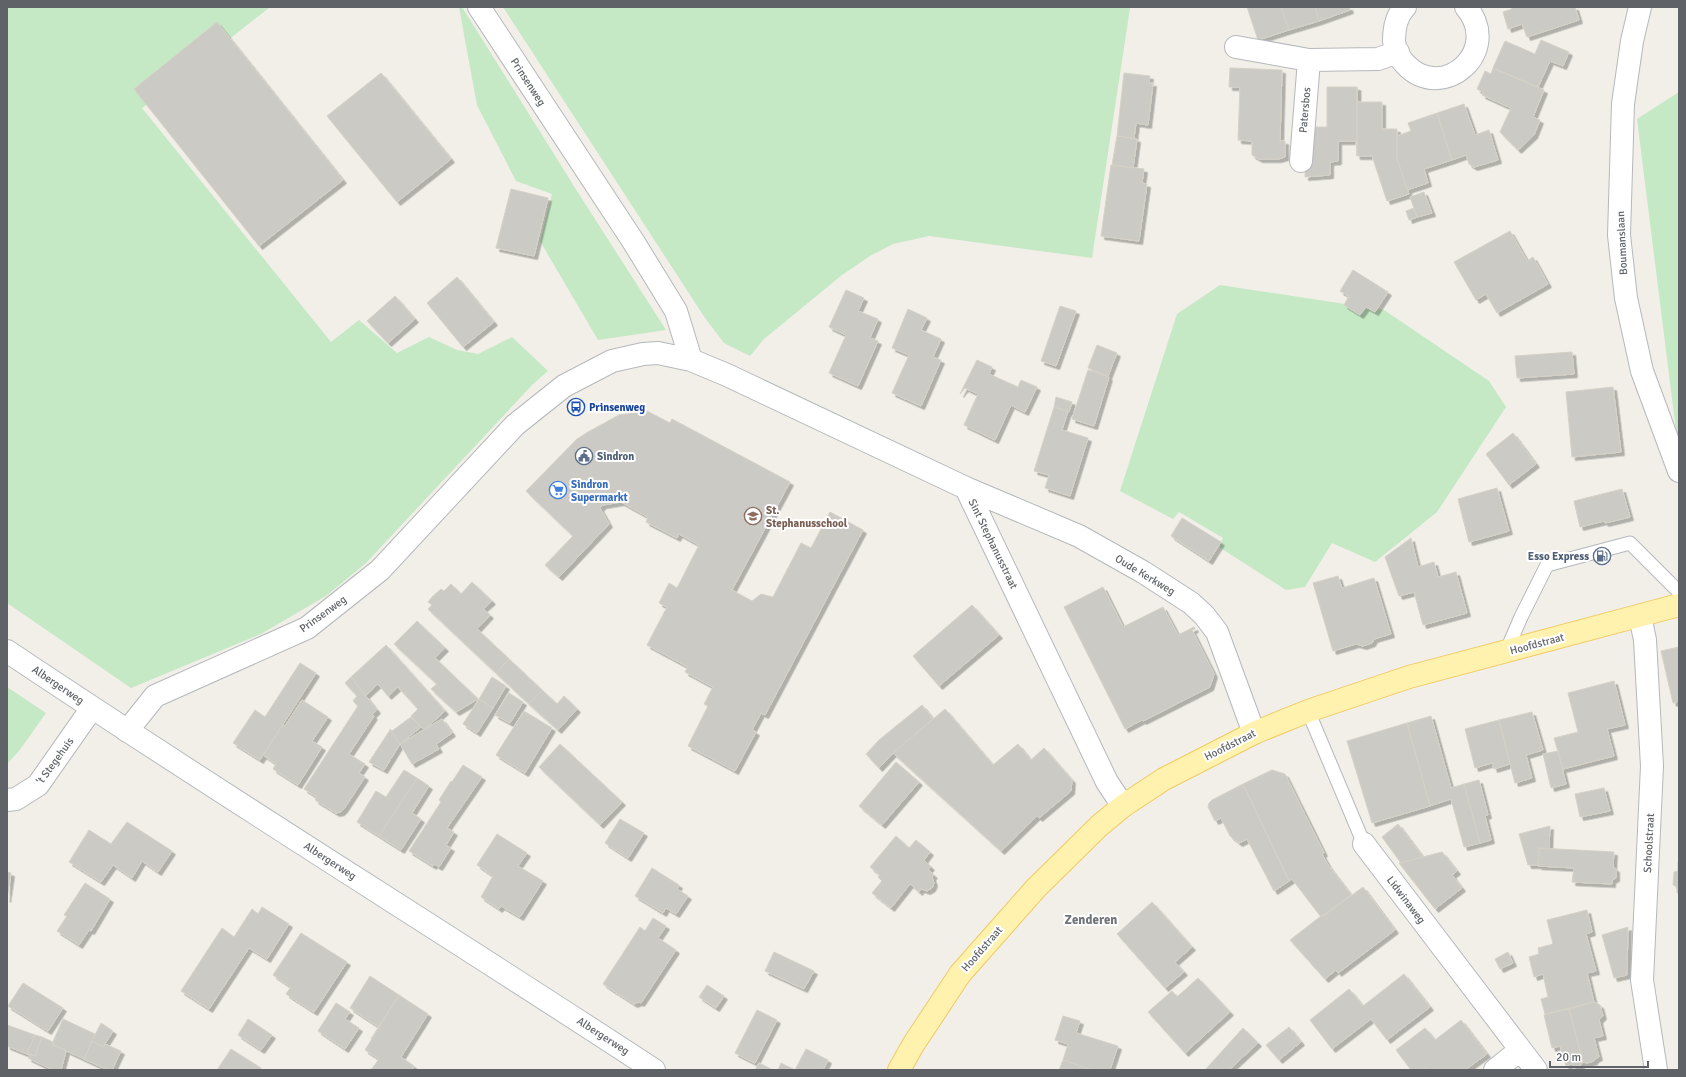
<svg xmlns="http://www.w3.org/2000/svg" width="1686" height="1077" font-family="Signika,sans-serif">
<defs>
<filter id="shadow"><feDropShadow dx="3.5" dy="3.5" stdDeviation="0" flood-color="#0004"/></filter>
</defs>
<rect width="100%" height="100%" fill="#f1efe8"/>
<path fill="#c5e8c5" d="M7 7H270L142 108 331 342 359 320 397 353 429 337 457 350 478 354 512 337 548 371 533 384 366 563 326 596 261 634 131 688 7 603Z
M459 7H462L577 191 666 330 598 340 540 241 552 194 516 181 477 105Z
M503 7H1134L1130 8 1092 258 929 236 893 244 870 256 842 275 764 339 750 356 724 343 705 318Z
M1679 92V454L1637 119Z
M1220 285 1384 310 1489 381 1506 407 1437 512 1375 562 1332 543 1305 587 1286 590 1219 547 1223 538 1179 512 1173 519 1120 491 1177 314Z
M7 687 46 713 19 751 7 764Z"/>
<path fill="#cccac5" stroke="#d6d1c6" filter="url(#shadow)" d="M1247 7H1281L1289 30 1258 40Z
M1281 7H1315L1319 21 1289 30Z
M1315 7H1349L1350 10 1319 21Z
M1511 7H1575L1579 20 1527 37 1522 24 1508 29 1503 12 1512 9Z
M217 22 343 180 259 246 134 89Z
M1541 40 1569 52 1563 66 1550 61 1538 87 1493 68 1505 41 1535 54Z
M1230 68 1282 70 1280 141H1285V157L1278 159H1259L1252 155V141L1238 140 1240 87H1229Z
M1493 68 1544 90 1533 117 1540 120 1534 135 1518 150 1500 132 1511 108 1482 95 1483 92 1477 89 1485 71 1491 74Z
M381 73 451 159 397 202 327 116Z
M1124 73 1150 76 1149 83H1153L1148 125 1136 123 1134 138 1117 136Z
M1327 87H1357V156L1356 141H1338V161L1330 162V175L1305 177 1307 127H1327Z
M1357 87V102H1382V129H1397V158L1409 194 1387 201 1372 156H1357Z
M1464 104 1475 135 1489 130 1498 160 1474 167 1469 164 1466 155 1452 160 1437 113Z
M1437 113 1452 160 1424 169 1428 183 1407 190 1397 158V136L1411 131 1408 123Z
M1117 136 1137 139 1133 168 1112 165Z
M1111 165 1144 169 1142 183 1147 184 1139 241 1101 236Z
M511 189 548 198 534 256 496 248Z
M1424 192 1432 213 1417 217 1410 197Z
M1414 208 1417 217 1409 220 1406 211Z
M1510 231 1527 261 1533 257 1548 284 1497 313 1486 294 1476 300 1454 262Z
M1353 270 1388 292 1375 312 1366 307 1360 315 1344 305 1349 296 1340 291Z
M457 277 494 322 463 347 427 303Z
M846 290 864 298 858 311 878 319 870 338 878 341 858 386 829 373 846 335 829 327Z
M395 296 415 319 388 343 367 321Z
M1060 306 1076 311 1056 366 1041 361Z
M908 309 927 318 921 330 941 339 933 357 941 360 921 406 892 393 909 355 892 348Z
M1097 345 1117 353 1108 376 1088 368Z
M1572 352 1574 374 1517 378 1515 356Z
M977 360 992 367 989 374 1018 387 1021 380 1037 387 1025 412 1011 405 995 440 964 425 978 394 965 388 960 394Z
M1088 370 1109 377 1094 426 1072 419Z
M1613 387 1621 452 1572 457 1566 392Z
M1056 397 1072 402 1069 412 1054 407Z
M1054 407 1068 411 1062 430 1088 438 1070 496 1045 488 1049 475 1034 471Z
M647 411 670 423 672 419 790 482 732 590 752 601 761 594 773 597 801 543 811 548 830 512 863 530 765 715 761 713 752 730 756 732 735 771 688 746 708 706 704 704 713 687 685 672 688 667 647 645 667 607 659 603 669 583 677 588 699 545 679 534 677 538 646 522 648 517 621 502 603 505 600 508 609 524 559 577 545 565 573 536 526 491 577 439 588 432 619 415Z
M1513 433 1536 464 1509 485 1486 454Z
M1497 488 1509 531 1469 542 1458 499Z
M1622 489 1630 517 1605 523 1604 521 1580 527 1574 501Z
M1182 518 1221 542 1209 561 1171 536Z
M1411 538 1418 567 1434 562 1438 577 1456 572 1467 613 1423 625 1414 592 1399 596 1385 557Z
M1338 576 1342 588 1374 578 1391 634 1374 639 1372 643 1363 646 1356 644 1333 651 1313 583Z
M472 582 492 601 483 609 490 615 477 629 509 659 496 673 428 609 432 605 428 602 432 597 441 589 444 591 451 584 461 594Z
M1103 587 1123 627 1163 607 1178 635 1194 627 1195 629 1192 630 1214 674 1210 687 1143 721 1142 720 1125 729 1064 607Z
M972 605 999 635 939 686 913 656Z
M417 621 445 648 435 658 478 699 456 712 431 689 437 684 394 644Z
M386 645 445 711 424 730 411 716 418 709 398 687 388 696 378 684 365 696 351 677Z
M1679 647V701L1673 703 1661 651Z
M509 659 542 690 529 704 496 673Z
M300 663 316 673 260 760 233 743 255 710 265 717Z
M351 677 377 710 372 715 374 716 349 754 365 764 359 773 365 777 344 809 341 812 336 813 315 800 317 797 304 789 358 706 353 701 357 696 345 683Z
M492 677 506 686 493 708 479 699Z
M1614 681 1625 725 1607 729 1614 756 1563 769 1554 738 1578 732 1568 693Z
M542 690 557 704 564 696 577 709 558 730 529 704Z
M509 693 523 702 510 723 495 715Z
M479 699 493 708 477 733 463 724Z
M302 700 328 717 312 741 322 747 298 785 273 769 276 764 263 755 281 727 283 725 285 726Z
M922 705 933 719 893 753 879 768 866 754 879 740Z
M945 709 993 765 1018 744 1031 760 1044 748 1072 780 1071 791 1039 818 1037 816 1001 851 893 753Z
M524 711 552 728 525 773 496 755Z
M1532 712 1543 750 1526 755 1532 778 1515 783 1499 720Z
M1431 716 1451 788 1464 784 1480 843 1464 847 1451 799 1430 806 1407 723Z
M411 717 421 727 400 744 390 730V729L392 731Z
M442 719 452 733 436 744 439 749 412 764 400 744Z
M1499 720 1510 764 1494 769 1492 763 1475 768 1465 729Z
M1407 723 1430 806 1372 823 1347 741Z
M390 730 400 744 384 770 369 762Z
M560 744 622 802 600 825 539 767Z
M1558 751 1566 784 1551 788 1543 754Z
M896 762 919 782 882 825 859 806Z
M463 765 482 777 447 828 454 832 446 845 451 848 439 867 434 864 433 866 409 851 441 802 439 800 451 781 452 782Z
M404 770 417 778 379 836 357 822 376 791 386 797Z
M1272 770 1285 774 1324 853 1322 854 1328 865 1351 895 1321 917 1292 879 1289 881 1243 784Z
M417 778 429 786 412 813 421 819 401 850 379 836Z
M1479 780 1488 815 1485 816 1491 840 1480 843 1464 784Z
M1243 784 1289 881 1274 891 1247 839 1239 843 1230 836 1221 818 1215 821 1208 807 1209 803 1212 800Z
M1604 788 1610 811 1580 817 1575 794Z
M620 819 644 833 628 858 605 843Z
M127 822 172 851 158 872 142 861 132 878 113 865 101 882 69 862 89 830 111 844Z
M1398 824 1423 857 1401 863 1382 837Z
M1550 826 1549 849 1539 848 1538 865H1528L1519 834Z
M497 834 527 853 518 866 543 881 520 917 501 906 499 909 481 897 493 876 477 865Z
M896 836 909 848 916 840 930 852 924 860 931 867 928 870 934 875 932 877 934 883 932 888 927 891 921 889 919 892 910 884 891 908 872 893 882 881 878 877 880 875 870 867Z
M1539 848 1614 852 1613 867 1616 869V878L1612 880V884L1572 882 1574 868 1538 866Z
M1442 852 1457 871 1452 875 1462 888 1435 909 1399 863Z
M1678 862H1679V893H1677V887L1673 885 1674 872 1678 871Z
M652 868 679 885 677 889 688 896 676 914 666 908 663 913 635 896Z
M7 872 11 873 7 899Z
M85 883 110 899 91 931 89 930 79 945 57 931 67 916 64 915Z
M1363 887 1395 930 1338 973 1336 970 1325 979 1290 940 1321 916 1325 915Z
M1152 902 1192 947 1175 962 1184 972 1165 988 1117 934Z
M262 907 289 924 267 959 249 948 209 1009 181 991 222 928 234 937 252 909 258 914Z
M1587 910 1592 932 1586 934 1596 971 1587 973 1594 1002 1545 1014 1541 999 1548 997 1543 974 1534 977 1529 957 1539 954 1538 948 1553 944 1547 920Z
M653 918 666 926 658 938 676 950 641 1003 639 1002 634 1004 603 984 640 927 645 931Z
M1628 927 1627 975 1614 978 1602 935Z
M301 933 347 962 314 1012 286 994 291 987 273 975Z
M774 952 814 971 804 989 765 971Z
M1508 952 1513 963 1500 969 1495 959Z
M1404 974 1430 1007 1387 1040 1371 1019 1332 1049 1310 1020 1349 989 1363 1006Z
M370 976 399 995 371 1039 379 1027 350 1008Z
M1198 978 1230 1012 1185 1053 1148 1012 1172 991 1177 997Z
M23 983 63 1008 48 1031 8 1006Z
M707 985 724 996 716 1008 699 997Z
M399 995 428 1014 401 1057 414 1066 412 1070H371L379 1059 365 1050Z
M1594 1002 1600 1005 1603 1016 1599 1020 1603 1036 1594 1038 1599 1057 1595 1059 1594 1061 1587 1063 1583 1062 1569 1009Z
M336 1003 350 1012 345 1019 359 1028 345 1049 318 1031Z
M1569 1009 1583 1062 1581 1065 1574 1067 1571 1064 1566 1066 1560 1046 1552 1048 1544 1015Z
M757 1010 777 1020 755 1063 735 1053Z
M1063 1016 1080 1021 1076 1033 1118 1046 1110 1070H1092L1063 1060 1068 1044 1055 1040Z
M63 1019 95 1034 84 1059 52 1044Z
M248 1019 272 1035 261 1050 238 1035Z
M1461 1020 1487 1054 1465 1070H1427L1426 1068 1423 1070H1411L1396 1050 1425 1028 1435 1040Z
M101 1023 113 1031 103 1047 92 1041Z
M7 1025 35 1035 27 1054 7 1046Z
M1289 1027 1301 1042 1279 1060 1266 1045Z
M1243 1028 1258 1043 1229 1070H1205Z
M35 1035 42 1037 35 1056 27 1054Z
M42 1037 53 1042 52 1044 66 1051 61 1070H53L28 1058 30 1054 35 1056Z
M92 1041 103 1047 105 1044 121 1051 112 1070H108L84 1059Z
M231 1049 261 1068 260 1070H217Z
M806 1049 828 1060 823 1070H778L781 1063 795 1070Z
M1063 1060 1092 1070H1059Z
M759 1063 773 1070H755Z"/>
<g fill="none" stroke-linecap="round" stroke-linejoin="round">
<defs>
<path id="lane" d="M1506 652 1521 617 1547 565 1630 543 1679 592
M1308 711 1364 844"/>
<path id="street" d="M479 7 633 241 676 311 691 360
M1405 7C1396 16 1394 29 1394 41 1395 50 1400 59 1406 65 1443 103 1503 51 1466 7
M1640 7 1632 41 1623 104 1619 235 1626 298 1642 371 1679 471
M1236 47 1309 60
M1301 161 1309 60 1378 59 1398 52
M966 488 1107 782 1123 806
M1640 616 1645 640 1652 766 1642 980 1656 1070
M127 731 155 696 307 628 380 570 515 425 564 386 612 361 643 354 658 353 691 360 727 375 966 488 1079 536 1143 572 1191 603 1204 615 1217 632 1254 733
M7 800 16 799 38 785 92 708
M1364 844 1536 1070
M1495 1070 1520 1050"/>
<path id="secondary" d="M7 651C220 794 439 929 654 1070"/>
<path id="primary" d="M899 1070 913 1045 960 974 1036 888 1099 826 1123 806 1164 779 1254 733 1308 711 1409 677 1679 605"/>
</defs>
<use href="#lane" stroke="#b5b8bc" stroke-width="15"/>
<use href="#street" stroke="#b5b8bc" stroke-width="24"/>
<use href="#secondary" stroke="#b6babf" stroke-width="24"/>
<use href="#primary" stroke="#f2c960" stroke-width="24"/>
<use href="#lane" stroke="#fff" stroke-width="13"/>
<use href="#street" stroke="#fff" stroke-width="22"/>
<use href="#secondary" stroke="#fff" stroke-width="22"/>
<use href="#primary" stroke="#fff2af" stroke-width="22"/>
</g>
<defs>
<symbol id="bus-ring" viewBox="-11 -11 22 22"><circle r="9.5" fill="#fff" stroke="#1a4fb4" stroke-width="1.5"/><path d="M-5-6H5V4H4V6H2V4H-2V6H-4V4H-5ZM-3.5-4V0h7V-4ZM-3.5 1.2v1.5H-2V1.2ZM2 1.2v1.5H3.5V1.2Z" fill="#1a4fb4"/></symbol>
<symbol id="civic-ring" viewBox="-11 -11 22 22"><circle r="9.5" fill="#fff" stroke="#5c6f8a" stroke-width="1.5"/><path d="M-.6-6.5H3V-4.5H.6V-3L4-1V1h2V6H-6V1h2V-1L-.6-3ZM-1.2 2.5V6h2.4V2.5Z" fill="#5c6f8a"/></symbol>
<symbol id="supermarket-ring" viewBox="-11 -11 22 22"><circle r="9.5" fill="#fff" stroke="#3f7fe0" stroke-width="1.5"/><path d="M-6-5.5h2.5l.6 2H6L4.5 2H-2.5L-4.4-4H-6ZM-1.5 3.2a1.3 1.3 0 1 0 .1 0ZM3 3.2a1.3 1.3 0 1 0 .1 0Z" fill="#3f7fe0"/></symbol>
<symbol id="school-ring" viewBox="-11 -11 22 22"><circle r="9.5" fill="#fff" stroke="#8d6e63" stroke-width="1.5"/><path d="M0-5L7-2L0 1L-7-2ZM-4 1L0 2.5L4 1V4Q0 6-4 4Z" fill="#8d6e63"/></symbol>
<symbol id="fuel-ring" viewBox="-11 -11 22 22"><circle r="9.5" fill="#fff" stroke="#5c6f8a" stroke-width="1.5"/><path d="M-5.5-6h7V0h2V4h1.3V-2.5L3-4.5l.8-.8L6-3V5H2.5V1h-1V6h-7ZM-4.2-4.7v3.2H.2V-4.7Z" fill="#5c6f8a"/></symbol>
</defs>
<g fill-rule="evenodd">
<use href="#bus-ring" x="566" y="397" width="20" height="20"/>
<use href="#civic-ring" x="574" y="446" width="20" height="20"/>
<use href="#supermarket-ring" x="548" y="480" width="20" height="20"/>
<use href="#school-ring" x="743" y="506" width="20" height="20"/>
<use href="#fuel-ring" x="1592" y="546" width="20" height="20"/>
</g>
<g text-anchor="middle" dominant-baseline="central" stroke-width="4" stroke-linejoin="round" paint-order="stroke">
<g font-size="11" fill="#5f6368" stroke="#fff">
<text transform="translate(528 82) rotate(57)">Prinsenweg</text>
<text transform="translate(1305 110) rotate(-85)">Patersbos</text>
<text transform="translate(1622 243) rotate(-93)">Boumanslaan</text>
<text transform="translate(993 544) rotate(64)">Sint Stephanusstraat</text>
<text transform="translate(1145 575) rotate(31)">Oude Kerkweg</text>
<text transform="translate(323 614) rotate(-36)">Prinsenweg</text>
<text transform="translate(1537 644) rotate(-15)">Hoofdstraat</text>
<text transform="translate(58 685) rotate(34)">Albergerweg</text>
<text transform="translate(1230 745) rotate(-27)">Hoofdstraat</text>
<text transform="translate(55 761) rotate(-54)">'t Stegehuis</text>
<text transform="translate(1649 843) rotate(-87)">Schoolstraat</text>
<text transform="translate(330 861) rotate(33)">Albergerweg</text>
<text transform="translate(1406 900) rotate(53)">Lidwinaweg</text>
<text transform="translate(982 949) rotate(-49)">Hoofdstraat</text>
<text transform="translate(603 1036) rotate(33)">Albergerweg</text>
</g>
<g font-size="11" font-weight="bold" fill="#164399" stroke="#fff" text-anchor="start">
<text x="589" y="407">Prinsenweg</text>
</g>
<g font-size="11" font-weight="bold" fill="#4e5e75" stroke="#fff" text-anchor="start">
<text x="597" y="456">Sindron</text>
<text x="1589" y="556" text-anchor="end">Esso Express</text>
</g>
<g font-size="11" font-weight="bold" fill="#366cbe" stroke="#fff" text-anchor="start">
<text x="571" y="484">Sindron<tspan x="571" dy="13">Supermarkt</tspan></text>
</g>
<g font-size="11" font-weight="bold" fill="#785e54" stroke="#fff" text-anchor="start">
<text x="766" y="510">St.<tspan x="766" dy="13">Stephanusschool</tspan></text>
</g>
<g font-size="13" font-weight="bold" fill="#70757a" stroke="#fff">
<text x="1091" y="920">Zenderen</text>
</g>
</g>
<rect width="1686" height="1077" fill="none" stroke="#5f6368" stroke-width="16"/>
<path d="M1550 1061v6h98v-6" fill="none" stroke="#5f6368" stroke-width="2"/>
<text x="1556" y="1061" font-size="12" fill="#5f6368" stroke="#ffffff" stroke-width="3" paint-order="stroke">20 m</text>
</svg>
